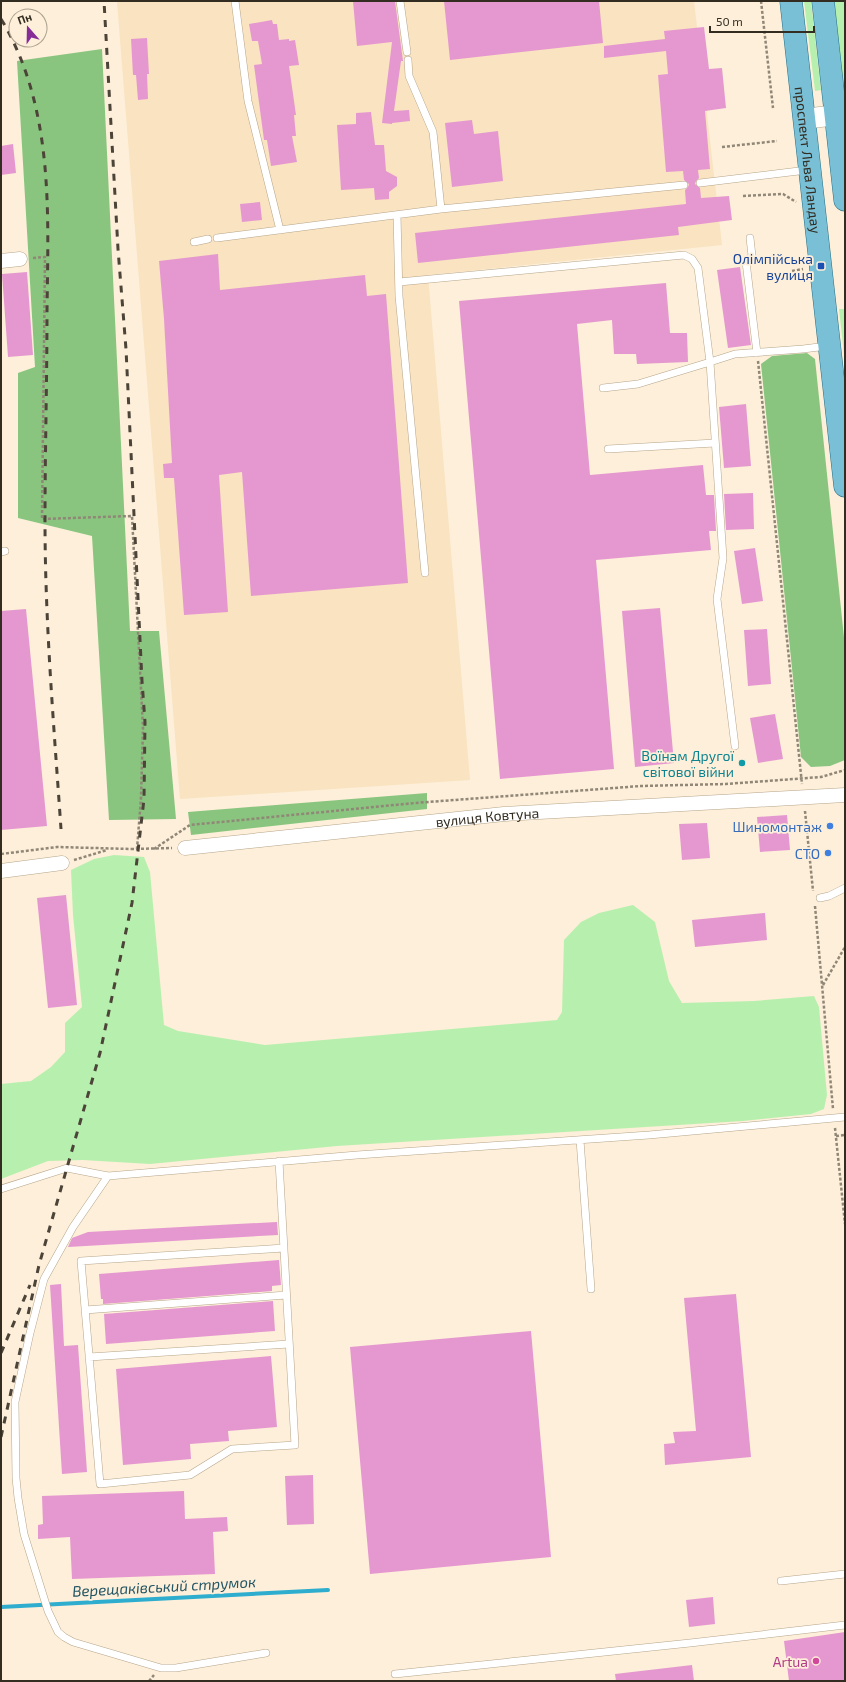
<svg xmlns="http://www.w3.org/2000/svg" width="846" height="1682" font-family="'Exo 2',sans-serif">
<rect width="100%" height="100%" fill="#fdefd9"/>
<path fill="#f9e3c0" d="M117 1H694L722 245 428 275 470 780 180 799Z"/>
<path fill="#b7f0ae" d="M804 1H811L821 90 815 91Z
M829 1H845V94H841Z
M839 309H845V363Z
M114 855 144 857 150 872 164 1025 178 1031 265 1045 557 1020 562 1012 564 940 581 922 599 913 633 905 655 922 669 981 682 1003 754 1001 814 996 819 1007 827 1095 824 1109 811 1114 743 1121 337 1146 150 1164 83 1160 48 1161 1 1179V1084L31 1081 51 1067 65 1052V1023L82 1007 73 915 71 870 94 859Z"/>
<path fill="#89c57f" d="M102 49 130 631H159L176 819 109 820 92 536 18 518V373L35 367 17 61Z
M807 353 815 359 845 647V760L830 766 811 767 801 757 761 364 772 356Z
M427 793V809L191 835 188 812Z"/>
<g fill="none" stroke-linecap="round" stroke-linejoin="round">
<path stroke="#2fadce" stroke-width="4" d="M1 1607 328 1590"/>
</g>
<path fill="#e598cf" d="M353 1H395L403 61H401L394 111 409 110 410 121 392 123V124L382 123 392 42 357 46Z
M444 1H599L603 43 450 60Z
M272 20 273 24H277L279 40 289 39V41L295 40 299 65 289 66 296 115H294L296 136H292L297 162 271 166 267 140H264L254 65 262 64 258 41H252L249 24Z
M704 27 709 69 722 68 726 108 705 111 710 169 698 170 699 178 696 181 695 184 700 188 701 198 729 196 732 220 678 227 679 235 418 263 415 233 686 204 685 190 688 187 689 184 684 180 683 171 666 172 658 75 668 74 666 51 604 58V46L665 39 664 31Z
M147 38 149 74H147L148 99 138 100 136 75H133L131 39Z
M371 112 375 145H384L386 171 397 177V186L389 192V199L375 200 374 188 341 190 337 125 356 124V113Z
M472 120 474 134 498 131 503 181 452 187 445 123Z
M13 144 16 173 1 175V146Z
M260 202 262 220 242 222 240 204Z
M218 254 220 290 365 275 367 296 386 294 408 583 251 596 242 472 219 475 228 612 184 615 174 478H164L163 464 172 463 164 319 159 261Z
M740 267 751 345 728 348 717 270Z
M27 272 33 355 8 357 2 274Z
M666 283 670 333H687L688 362 637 364 636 354H614L612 320 577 324 590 475 703 465 706 495H714L716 531H709L711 550 596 560 614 769 500 779 459 301Z
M746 404 751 466 724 468 719 407Z
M753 493 754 529 726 530 724 494Z
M755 548 763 601 742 604 734 551Z
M660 608 674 763 635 767 622 611Z
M26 609 47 826 1 830V611Z
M767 629 771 684 748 686 744 630Z
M775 714 783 759 758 763 750 718Z
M787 815 790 850 760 852 757 817Z
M707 823 710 858 682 860 679 824Z
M66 895 77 1005 48 1008 37 898Z
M765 913 767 940 695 947 692 920Z
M277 1222 278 1235 68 1247 72 1238 88 1232Z
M279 1260 281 1285 272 1286V1291L103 1304V1299H101L99 1274Z
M61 1284 64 1346 78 1345 87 1472 62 1474 50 1285Z
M736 1294 751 1457 665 1465 664 1444 675 1443 673 1432 696 1431 684 1298Z
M273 1301 275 1331 106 1344 104 1314Z
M531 1331 551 1557 370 1574 350 1347Z
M271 1356 277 1427 228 1431 229 1441 190 1444 191 1459 123 1465 116 1369Z
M313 1475 314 1524 287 1525 285 1476Z
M184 1491 185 1519 227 1517 228 1531 213 1532 215 1574 72 1579 70 1537 38 1539V1525L43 1524 42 1496Z
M713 1597 715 1624 689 1627 686 1600Z
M845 1632V1681H789L784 1641Z
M692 1665 694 1681H616L615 1674Z"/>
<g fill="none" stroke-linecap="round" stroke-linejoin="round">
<defs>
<path id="lane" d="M235 1 248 101 280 230
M400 1 407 52
M408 60 409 76 433 132 441 209 684 185
M700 183 807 170
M397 215 399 296 425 573
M217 238 441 209
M750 238 752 256 746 262 757 353
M194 242 208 239
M399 282 684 255 692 259 698 268 710 362 735 354 803 349 827 346
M603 388 638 384 710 362 723 558 717 599 735 746
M608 449 715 443
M1 552 5 551
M820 898 829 896 845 888
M580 1140 591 1289
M279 1161 295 1445 232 1449 190 1475 100 1484 81 1261 284 1248
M108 1176 73 1227 44 1279 30 1333 15 1402 16 1478 18 1498 24 1534 48 1611 58 1632 64 1637 73 1642 161 1668H176L266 1653
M1 1189 67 1168 108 1176 357 1155 649 1135 845 1117
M85 1310 286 1295
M89 1357 289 1344
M781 1581 845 1574
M395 1674 690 1643 845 1625"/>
<g id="street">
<path d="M1 261 20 259"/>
<path id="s1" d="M185 848 504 814 845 795"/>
<path d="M1 871 62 863"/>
</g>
<path id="secondary" d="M804 119 845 114"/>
<g id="primary">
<path id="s2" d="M791 1 845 486"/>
<path d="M823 1 845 200"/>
</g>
</defs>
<use href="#lane" stroke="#b6a58b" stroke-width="8"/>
<use href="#street" stroke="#b6a58b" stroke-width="15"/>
<use href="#secondary" stroke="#b6a58b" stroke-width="21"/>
<use href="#primary" stroke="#267085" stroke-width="23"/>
<path stroke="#918777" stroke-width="2.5" stroke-dasharray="3 2" stroke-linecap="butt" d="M761 1 773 108
M722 147 777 141
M743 196 783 194 796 202
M33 258 45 257 42 519 132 516 143 728 141 798 137 849
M792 271 803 269
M758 361 802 784
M805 811 813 891
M131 849 172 848
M154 849 190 825 415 803 640 786 726 784 821 777 845 770
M1 854 57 847 131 849
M74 860 107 850
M815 906 833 1109
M823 985 845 947
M835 1128 845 1224
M836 1136 845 1135
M149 1681 154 1675"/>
<use href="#lane" stroke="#fff" stroke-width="7"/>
<use href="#street" stroke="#fff" stroke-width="14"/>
<use href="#secondary" stroke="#fff" stroke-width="20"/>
<use href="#primary" stroke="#79bfd6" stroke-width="22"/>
<path stroke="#4c4438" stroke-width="3" stroke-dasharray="7 7" stroke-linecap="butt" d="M1 19C8 30 13 41 18 52 53 134 48 225 47 312 47 381 45 451 45 521 45 624 54 727 61 829
M1 1353 30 1285
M1 1437 39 1265 100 1053 132 903 144 799 145 722 142 681 126 349 118 249 104 1"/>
</g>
<rect fill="#1a4fb4" stroke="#fdefd9" stroke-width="1.5" x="817" y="262" width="8" height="8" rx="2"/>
<circle fill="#0f9aa8" stroke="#fdefd9" stroke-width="1.5" cx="742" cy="763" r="4"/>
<g fill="#3f7fe0" stroke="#fdefd9" stroke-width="1.5">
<circle cx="830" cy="826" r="4"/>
<circle cx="828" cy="853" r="4"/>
</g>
<circle fill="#d1479c" stroke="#fdefd9" stroke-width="1.5" cx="816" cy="1661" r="4"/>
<g text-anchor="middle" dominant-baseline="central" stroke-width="3.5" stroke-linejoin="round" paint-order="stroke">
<g font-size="14" fill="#332c21" stroke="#fdefd9">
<text stroke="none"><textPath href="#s2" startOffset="160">проспект Льва Ландау</textPath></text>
<text stroke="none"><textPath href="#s1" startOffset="304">вулиця Ковтуна</textPath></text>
</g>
<g font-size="14" fill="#164399" stroke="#fdefd9" text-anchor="end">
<text x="813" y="258">Олімпійська<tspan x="813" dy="16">вулиця</tspan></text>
</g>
<g font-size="14" fill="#0d838f" stroke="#fdefd9" text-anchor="end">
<text x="734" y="755">Воїнам Другої<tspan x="734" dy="16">світової війни</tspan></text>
</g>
<g font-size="14" fill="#366cbe" stroke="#fdefd9" text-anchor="end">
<text x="822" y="826">Шиномонтаж</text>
<text x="820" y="853">СТО</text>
</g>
<g font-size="14" fill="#b23c85" stroke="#fdefd9" text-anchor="end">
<text x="808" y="1661">Artua</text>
</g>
<g font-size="15" font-style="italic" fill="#255665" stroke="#fdefd9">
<text transform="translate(164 1586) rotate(-3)">Верещаківський струмок</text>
</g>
</g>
<rect width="846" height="1682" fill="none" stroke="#332c21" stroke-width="4"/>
<g transform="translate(28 28) rotate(340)"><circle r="19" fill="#fdefd9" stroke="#aca18f"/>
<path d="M0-3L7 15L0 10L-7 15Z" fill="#862c98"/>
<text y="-6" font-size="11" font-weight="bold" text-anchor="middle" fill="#332c21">Пн</text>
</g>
<path d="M710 26v6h104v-6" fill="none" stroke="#332c21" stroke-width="2"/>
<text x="716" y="26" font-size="12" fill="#332c21" stroke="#fdefd9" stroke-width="3" paint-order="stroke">50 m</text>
</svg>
